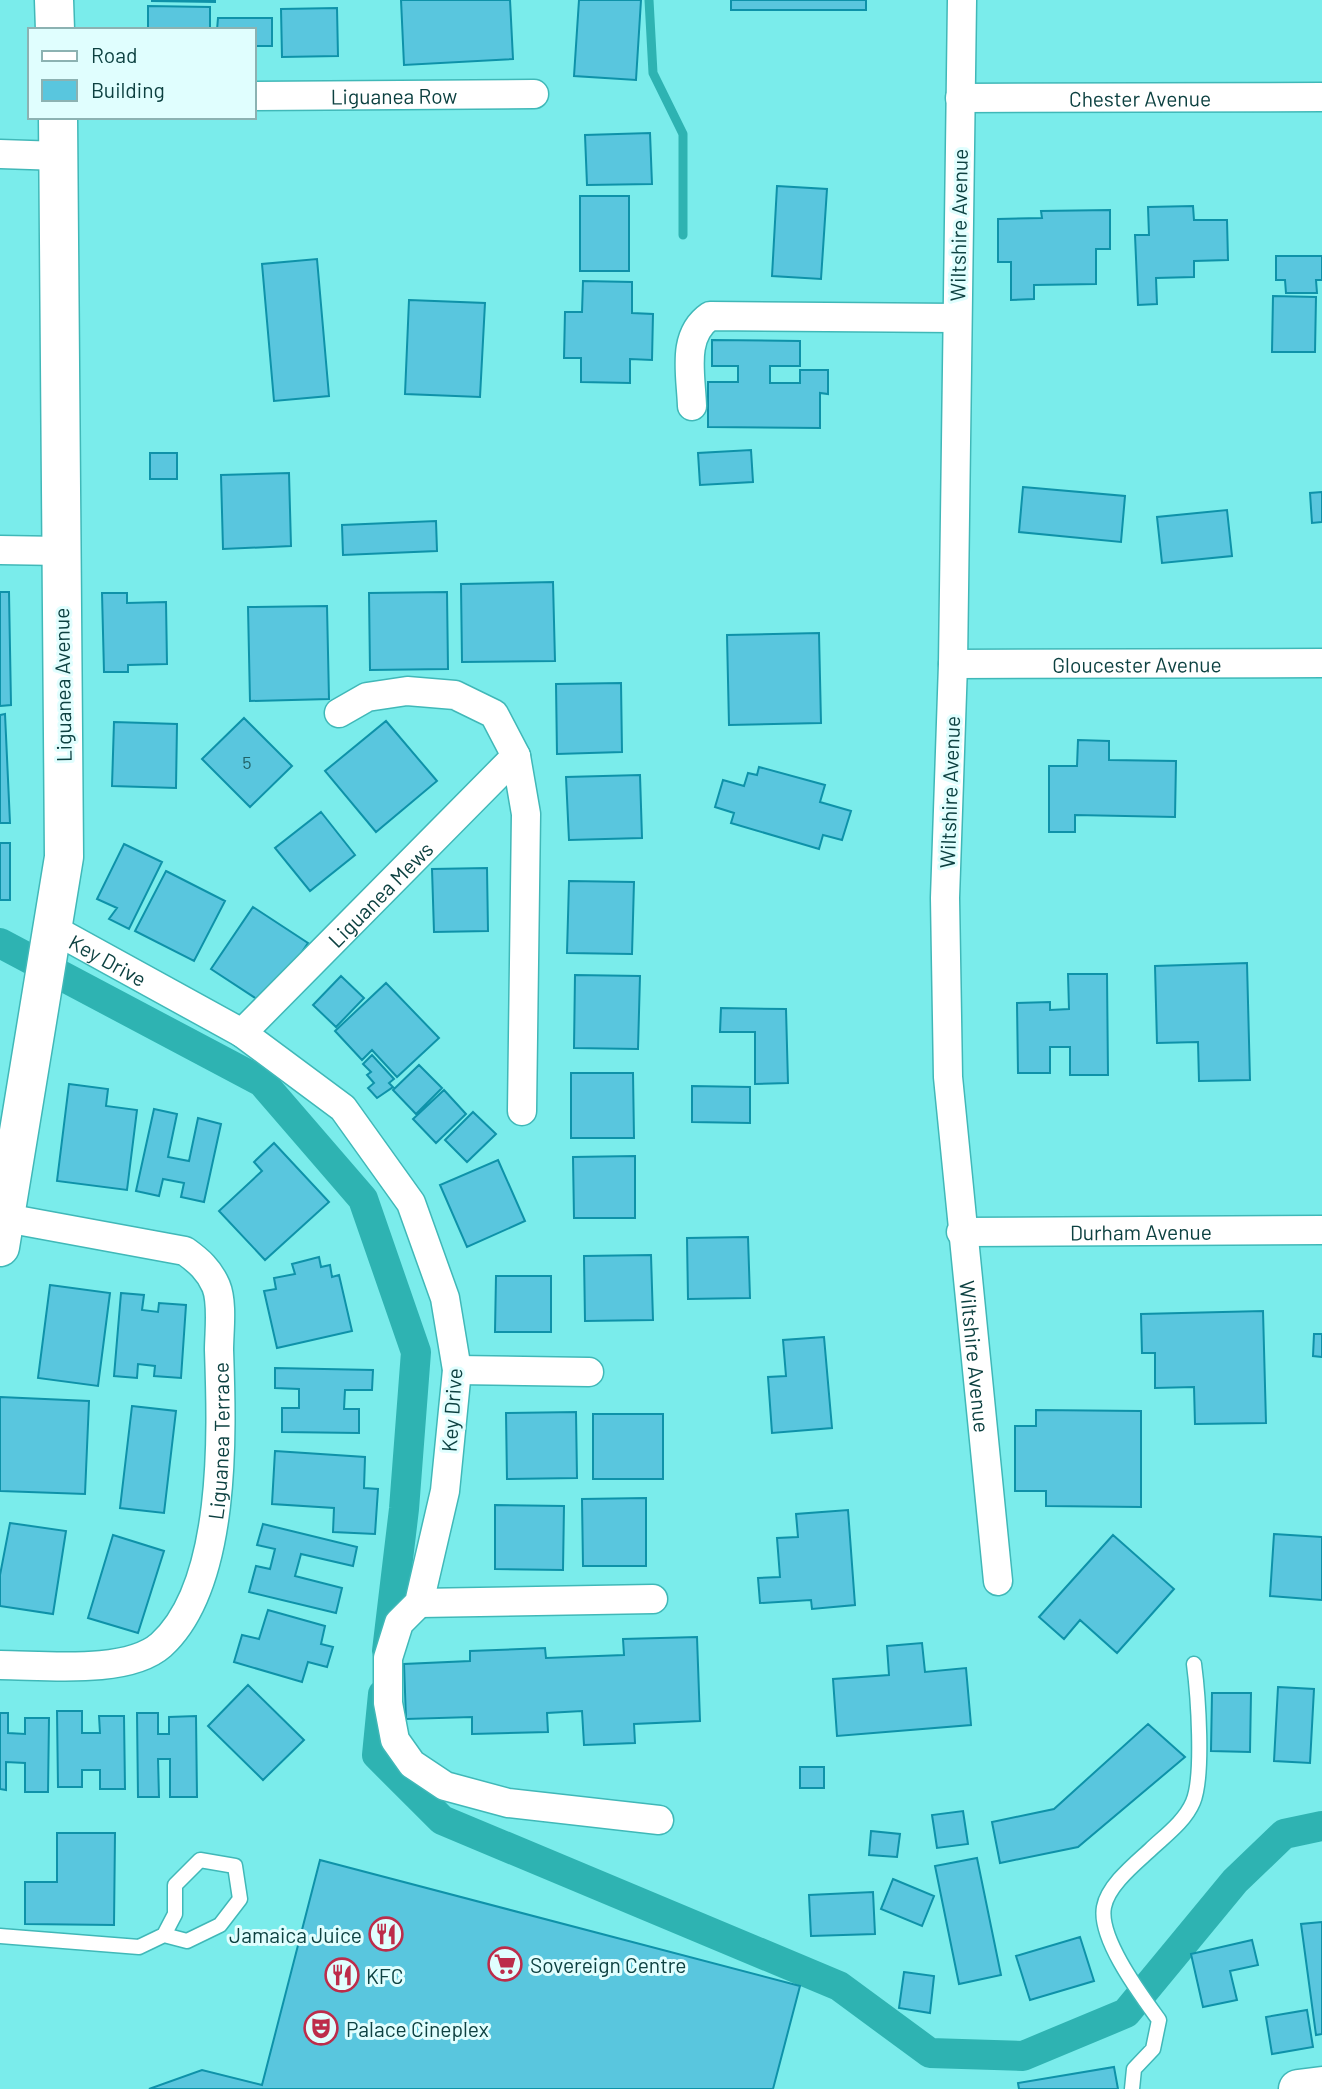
<svg xmlns="http://www.w3.org/2000/svg" width="1322" height="2089" font-family="Barlow,sans-serif">
<rect width="100%" height="100%" fill="#7aeceb"/>
<g fill="none" stroke-linecap="round" stroke-linejoin="round">
<path stroke="#2eb3b2" stroke-width="9" d="M649 0 653 73 683 134V235"/>
<path stroke="#2eb3b2" stroke-width="30" d="M0 943 262 1082 363 1199 416 1352 404 1509 387 1651
M383 1694 377 1755 442 1820 839 1986 930 2053 1023 2056 1126 2013 1235 1881 1284 1834 1322 1826"/>
</g>
<path fill="#59c6de" stroke="#0e92a9" stroke-width="2" d="M152 0H215V2L152 1Z
M401 0H510L513 59 404 65Z
M579 0H641L636 80 574 76Z
M731 0H866V10H731Z
M148 6 210 7V30H148Z
M337 8 338 56 282 57 281 9Z
M218 18H272V46H254V30H217Z
M650 133 652 184 587 185 585 135Z
M777 186 827 189 821 279 772 276Z
M580 196H629V271H580Z
M1193 206 1194 220H1227L1228 260 1194 261V277L1156 278 1157 304 1138 305 1135 235H1149L1148 207Z
M1110 210V249H1096V284L1034 285V299L1011 300V262H998V219L1042 218 1041 211Z
M1276 256H1322V280H1316L1317 293H1286L1285 280H1276Z
M317 259 329 396 274 401 262 264Z
M583 281 632 282V313L653 314 652 360 630 359V383L581 382V358H564L565 312H582Z
M1273 296 1316 297 1315 352H1272Z
M409 300 485 303 480 397 405 394Z
M712 340 800 341V366H770V383H800V370H828V394L820 393V428L708 427V382H738V366H712Z
M751 450 753 482 700 485 698 453Z
M150 453H177V479H150Z
M289 473 291 546 223 549 221 475Z
M1023 487 1125 496 1121 542 1019 532Z
M1322 492V522L1312 523 1310 493Z
M1227 510 1232 556 1162 563 1157 517Z
M436 521 437 551 343 555 342 525Z
M553 582 555 661 462 662 461 584Z
M0 592H9L11 705 0 706Z
M447 592 448 669 370 670 369 593Z
M102 593H127V603L166 602 167 664 128 665V672H104Z
M327 606 329 699 250 701 248 607Z
M819 633 821 723 729 725 727 635Z
M621 683 622 752 557 754 556 684Z
M5 714 10 823H0V715Z
M244 718 292 766 250 807 202 759Z
M386 721 437 781 376 832 325 771Z
M114 722 177 724 176 788 112 786Z
M1078 740 1109 741V760L1176 761 1175 817 1075 815V832H1049V766H1077Z
M759 767 825 785 820 802 851 811 842 840 823 835 819 849 731 823 734 813 715 807 723 780 744 786 748 773 757 775Z
M640 775 642 838 569 840 566 777Z
M321 812 355 855 310 891 275 848Z
M0 843H10V900H0Z
M124 844 162 862 129 929 109 919 117 908 97 899Z
M487 868 488 931 434 932 432 869Z
M166 871 225 901 194 961 135 931Z
M569 881 634 882 632 954 567 953Z
M253 907 308 943 266 1005 211 969Z
M1247 963 1250 1080 1199 1081 1198 1042 1157 1043 1155 966Z
M1068 974H1107L1108 1075H1070V1047H1050V1073H1018L1017 1003 1050 1002V1010L1069 1009Z
M575 975 640 976 638 1049 574 1048Z
M341 976 364 998 336 1027 313 1005Z
M386 983 439 1038 397 1077 372 1050 362 1060 335 1031Z
M721 1008 786 1009 788 1083 755 1084V1032H720Z
M372 1055 394 1079 389 1083 393 1087 377 1098 368 1088 374 1083 367 1075 371 1072 363 1064Z
M419 1065 442 1088 416 1114 393 1090Z
M571 1073H633L634 1138H571Z
M69 1084 108 1089 106 1106 137 1110 127 1190 57 1181Z
M692 1086 750 1087V1123L692 1122Z
M444 1090 466 1114 436 1143 413 1119Z
M154 1109 177 1114 168 1157 189 1161 198 1118 221 1124 204 1202 181 1197 184 1183 163 1179 159 1196 136 1191Z
M473 1112 496 1134 467 1162 445 1140Z
M274 1143 329 1202 265 1260 219 1211 262 1171 254 1162Z
M635 1156V1218H574L573 1157Z
M498 1160 525 1221 467 1247 440 1185Z
M748 1237 750 1298 688 1299 687 1238Z
M651 1255 653 1320 585 1321 584 1256Z
M319 1257 321 1267 330 1265 332 1277 339 1275 352 1331 277 1348 264 1291 276 1289 274 1278 295 1274 292 1264Z
M496 1276H551V1332H495Z
M50 1285 110 1293 98 1386 38 1378Z
M121 1293 144 1295 142 1310 158 1312 159 1303 186 1305 181 1378 154 1376 155 1366 138 1364 137 1378 114 1376Z
M1263 1311 1266 1423 1195 1424 1194 1387 1155 1388V1353H1142L1141 1314Z
M1314 1334H1322V1357L1313 1356Z
M824 1337 832 1428 772 1433 768 1377 786 1376 783 1340Z
M275 1368 373 1370 372 1390H345L344 1409H359V1433L282 1432V1408H299V1389L275 1388Z
M0 1397 89 1401 85 1494 0 1491Z
M132 1406 176 1411 164 1513 120 1508Z
M1036 1410 1141 1411V1507L1046 1506V1491H1015V1426H1036Z
M576 1412 577 1478 507 1479 506 1413Z
M593 1414H663V1479H593Z
M275 1451 365 1457 364 1488 378 1489 375 1534 333 1532 334 1508 272 1504Z
M646 1498V1566H583L582 1499Z
M495 1505 564 1506 563 1570 495 1569Z
M848 1510 855 1605 812 1609 811 1600 760 1603 758 1578 780 1577 777 1538 798 1537 796 1514Z
M10 1523 66 1531 53 1614 0 1606V1575Z
M263 1524 357 1547 353 1566 301 1554 295 1576 342 1588 336 1613 249 1592 256 1566 270 1569 275 1549 257 1545Z
M1274 1534 1322 1537V1600L1270 1596Z
M113 1535 164 1551 138 1633 88 1618Z
M1113 1535 1174 1589 1117 1653 1080 1620 1064 1639 1039 1617Z
M268 1610 325 1626 321 1644 333 1647 327 1667 308 1662 302 1682 234 1662 242 1635 259 1639Z
M697 1637 700 1721 634 1724 635 1743 584 1745 582 1711 547 1713 548 1732 472 1734V1717L406 1719 404 1664 470 1661V1651L545 1648 546 1658 624 1655 623 1639Z
M922 1643 925 1672 966 1668 971 1725 837 1736 833 1679 889 1675 887 1646Z
M248 1685 304 1740 263 1780 208 1726Z
M1278 1687 1314 1689 1310 1763 1274 1761Z
M1212 1693H1251L1250 1752 1211 1751Z
M57 1711H82V1733H100L99 1716H124L125 1789H100V1770H82V1787H58Z
M0 1713H8V1733L25 1734V1718H49L48 1792H25V1763L6 1762V1790L0 1789Z
M137 1713H158V1734H169V1717L196 1716 197 1797H170V1759H158L159 1797H138Z
M1148 1724 1185 1757 1078 1847 1000 1863 992 1822 1054 1809Z
M800 1767H824V1788H800Z
M963 1811 968 1844 937 1848 932 1815Z
M871 1831 900 1834 897 1857 869 1855Z
M57 1833H115L114 1925 25 1924V1882H57Z
M977 1858 1001 1975 959 1984 935 1866Z
M320 1860 800 1986 773 2089H149L202 2070 262 2085Z
M893 1879 934 1896 922 1926 881 1909Z
M873 1892 875 1934 811 1936 809 1895Z
M1322 1922V2034L1316 2035 1301 1924Z
M1080 1937 1094 1981 1030 2000 1016 1956Z
M1252 1940 1258 1965 1230 1971 1237 2000 1203 2007 1191 1954Z
M904 1972 934 1976 930 2013 899 2008Z
M1307 2010 1313 2047 1272 2054 1266 2017Z
M1114 2067 1118 2089H1019L1018 2083Z"/>
<g fill="none" stroke-linecap="round" stroke-linejoin="round">
<defs>
<path id="lane" d="M0 1936 139 1947 164 1935 175 1914V1885L200 1860 235 1866 240 1899 220 1925 187 1941 164 1935
M1132 2089 1134 2069 1153 2049 1159 2020C1141 1995 1098 1938 1104 1907 1108 1885 1136 1863 1151 1849 1166 1835 1185 1821 1193 1802 1204 1776 1198 1694 1194 1664"/>
<g id="street">
<path id="s1" d="M962 0 953 664 945 898 948 1077 998 1581"/>
<path id="s2" d="M254 96 534 94"/>
<path id="s3" d="M960 98 1322 97"/>
<path d="M0 154 60 156"/>
<path d="M692 406C691 374 681 336 710 316L956 318"/>
<path d="M0 550 61 551"/>
<path id="s4" d="M953 664 1322 663"/>
<path d="M339 713 367 697 407 691 455 695 494 714 516 756"/>
<path id="s5" d="M53 929 242 1033 343 1108 411 1203 445 1298 457 1370 445 1491 419 1603 399 1623 388 1658V1703L395 1740 412 1764 445 1786 508 1803 659 1820"/>
<path id="s6" d="M242 1033 516 756 526 814 522 1111"/>
<path id="s7" d="M961 1232 1322 1230"/>
<path d="M457 1370 589 1372"/>
<path d="M419 1603 653 1599"/>
<path id="s8" d="M0 1665C44 1665 127 1675 161 1645 227 1585 222 1433 219 1350 219 1332 223 1303 216 1286 209 1270 199 1261 185 1251L6 1218"/>
</g>
<path id="secondary" d="M54 0 55 30
M0 1247 64 857 58 117
M1298 2089 1322 2086"/>
</defs>
<use href="#lane" stroke="#40b8b8" stroke-width="17"/>
<use href="#street" stroke="#40b8b8" stroke-width="31"/>
<use href="#secondary" stroke="#40b8b8" stroke-width="41"/>
<use href="#lane" stroke="#fff" stroke-width="14"/>
<use href="#street" stroke="#fff" stroke-width="28"/>
<use href="#secondary" stroke="#fff" stroke-width="38"/>
</g>
<defs>
<symbol id="restaurant-ring" viewBox="-11 -11 22 22"><circle r="9.5" fill="#e0fefe" stroke="#bd2c4a" stroke-width="1.5"/><path d="M-5-6h1v4h1v-4h1v4h1v-4h1v5L-1.5 .5V6h-2V.5L-5-1ZM5-6V6H3V1.5H1.5Q1.5-4 5-6Z" fill="#bd2c4a"/></symbol>
<symbol id="supermarket-ring" viewBox="-11 -11 22 22"><circle r="9.5" fill="#e0fefe" stroke="#bd2c4a" stroke-width="1.5"/><path d="M-6-5.5h2.5l.6 2H6L4.5 2H-2.5L-4.4-4H-6ZM-1.5 3.2a1.3 1.3 0 1 0 .1 0ZM3 3.2a1.3 1.3 0 1 0 .1 0Z" fill="#bd2c4a"/></symbol>
<symbol id="theatre-ring" viewBox="-11 -11 22 22"><circle r="9.5" fill="#e0fefe" stroke="#bd2c4a" stroke-width="1.5"/><path d="M-5-5.5Q0-4 5-5.5V0Q5 5 0 6Q-5 5-5 0ZM-3.3-2.5H-1v1.5H-3.3ZM1-2.5H3.3v1.5H1ZM-2.8 1Q0 5.5 2.8 1Z" fill="#bd2c4a"/></symbol>
</defs>
<g fill-rule="evenodd">
<use href="#restaurant-ring" x="367" y="1915" width="38" height="38"/>
<use href="#supermarket-ring" x="486" y="1945" width="38" height="38"/>
<use href="#restaurant-ring" x="323" y="1956" width="38" height="38"/>
<use href="#theatre-ring" x="302" y="2009" width="38" height="38"/>
</g>
<g text-anchor="middle" dominant-baseline="central" stroke-width="6" stroke-linejoin="round" paint-order="stroke">
<g font-size="18" fill="#206268">
<text x="247" y="762">5</text>
</g>
<g font-size="21" fill="#0d4141" stroke="#e0fefe">
<text stroke="none"><textPath href="#s2" startOffset="140">Liguanea Row</textPath></text>
<text stroke="none"><textPath href="#s3" startOffset="180">Chester Avenue</textPath></text>
<text transform="translate(958 225) rotate(-89)">Wiltshire Avenue</text>
<text stroke="none"><textPath href="#s4" startOffset="184">Gloucester Avenue</textPath></text>
<text transform="translate(62 685) rotate(-91)">Liguanea Avenue</text>
<text transform="translate(949 792) rotate(-88)">Wiltshire Avenue</text>
<text stroke="none"><textPath href="#s6" startOffset="196">Liguanea Mews</textPath></text>
<text stroke="none"><textPath href="#s5" startOffset="63">Key Drive</textPath></text>
<text stroke="none"><textPath href="#s7" startOffset="180">Durham Avenue</textPath></text>
<text stroke="none"><textPath href="#s1" startOffset="1358">Wiltshire Avenue</textPath></text>
<text transform="translate(451 1410) rotate(-86)">Key Drive</text>
<text stroke="none"><textPath href="#s8" startOffset="383">Liguanea Terrace</textPath></text>
</g>
<g font-size="21" fill="#0d4141" stroke="#e0fefe" text-anchor="start">
<text x="362" y="1934" text-anchor="end">Jamaica Juice</text>
<text x="530" y="1964">Sovereign Centre</text>
<text x="366" y="1975">KFC</text>
<text x="346" y="2028">Palace Cineplex</text>
</g>
</g>
<rect x="28" y="28" width="228" height="91" fill="#e0fefe" stroke="#8cb2b2" stroke-width="2"/>
<rect x="42" y="51" width="35" height="10" fill="#ffffff" stroke="#8cb2b2" stroke-width="2"/>
<text x="91" y="63" font-size="21" fill="#0d4141">Road</text>
<rect x="42" y="80" width="35" height="21" fill="#59c6de" stroke="#8cb2b2" stroke-width="2"/>
<text x="91" y="98" font-size="21" fill="#0d4141">Building</text>
</svg>
